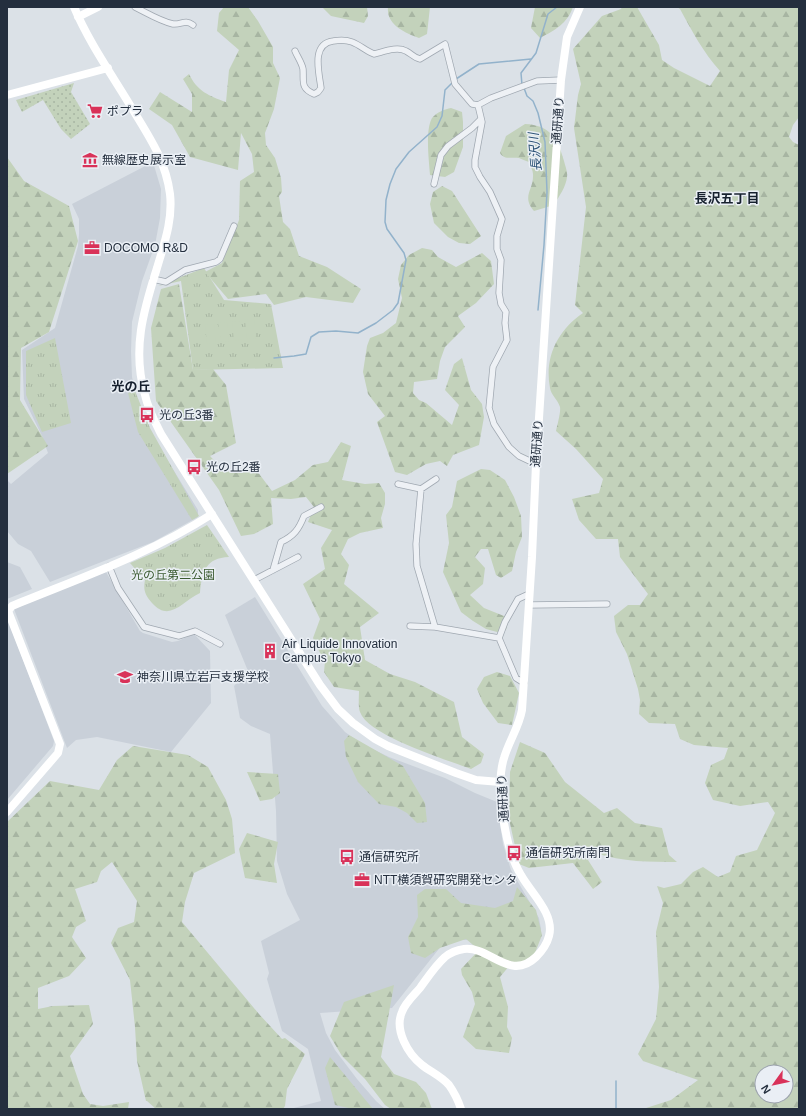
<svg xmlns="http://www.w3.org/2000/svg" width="806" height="1116" font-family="Helvetica,'Noto Sans JP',sans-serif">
<defs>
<pattern id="grass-tufts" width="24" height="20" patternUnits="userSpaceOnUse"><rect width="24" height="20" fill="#c3d2bb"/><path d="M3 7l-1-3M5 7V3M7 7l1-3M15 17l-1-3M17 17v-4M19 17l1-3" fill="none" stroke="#a7b5a2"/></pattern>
<pattern id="forest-firs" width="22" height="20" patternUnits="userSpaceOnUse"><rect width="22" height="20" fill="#c3d2bb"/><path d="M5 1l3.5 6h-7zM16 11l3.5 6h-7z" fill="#a7b5a2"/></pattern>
<pattern id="garden-dots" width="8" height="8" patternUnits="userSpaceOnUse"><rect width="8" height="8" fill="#c3d2bb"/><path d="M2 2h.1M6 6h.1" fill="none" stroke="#a7b5a2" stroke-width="1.8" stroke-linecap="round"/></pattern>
</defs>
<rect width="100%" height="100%" fill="#dbe1e7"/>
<path fill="#c9d0d9" d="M153 162 161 189 160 218 155 245 142 281 132 322 131 351 132 377 138 404 147 427 198 510V517L153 542 50 582 31 551 18 544 7 531V480L11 484 48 453 42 436 24 399 22 350 55 328 78 246 79 234V219L72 204Z
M7 562 20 567 32 589 7 599Z
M106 572 140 631 143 633 172 642 178 641 194 634 210 651 211 703 171 752 97 737 76 740 67 748 14 609 15 606Z
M255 597 322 706 345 732 362 744 389 757 445 778 475 793 497 802 503 844 511 870 539 918 541 929 537 940H459L442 945 392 1008 320 1013 326 1033 335 1050 357 1079 376 1101 385 1109H290L321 1101 308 1049 282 1031 267 979 269 973 261 941 300 920 287 894 277 861 276 811 270 734 251 726 240 718 234 686 248 671 225 615Z
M7 618 54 741 53 746 7 800Z"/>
<path fill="url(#grass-tufts)" d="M204 268 224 300 271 304 283 368 193 370 181 281 158 286Z
M55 338 71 423 42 432 26 395V351Z
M135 391 150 428 199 516 192 520 138 432 128 393Z
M207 525 229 557C206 558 202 571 200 593 182 601 170 623 152 603 145 595 143 590 145 580L130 563 165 548Z"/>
<path fill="url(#forest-firs)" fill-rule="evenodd" d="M224 7H248L258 21 273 47V63L280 78 274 109 265 133 266 145 275 158 281 178 282 192 279 196 283 222 290 229 299 256 327 267 361 289 353 303 306 297 274 305 266 294 228 299 205 272 222 263 239 220 240 181 254 172 252 154 241 133 238 170 190 157 172 125 149 109 160 92 192 112V94L183 79 189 74C197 91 209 96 226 102L229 70 239 50 217 31 219 13Z
M322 7H367L368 16 364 23 331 16Z
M388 7H430L427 34 419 38C405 33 386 25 388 7Z
M535 7H573C567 24 555 30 540 38L531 28Z
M622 7H637L659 45 662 60 674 68 710 86 720 71C703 52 692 31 680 9L677 7H799V117L793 125 789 137 793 142 799 145V1109H643L671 1100 698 1080 643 1061 638 1054 656 1019 659 987 656 932 663 903 657 886 664 888 681 884 693 872 703 867 718 877 730 872 736 856 757 850 775 813 768 802 740 806 713 800 705 783 711 765 724 759 728 748 694 745 680 739 675 724 649 723 639 714 640 700 638 689 627 654 616 632 614 616 628 605H640L648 594 620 557 618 539H596L579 520 572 499 599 493 603 479 576 449 556 431C557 426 561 412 560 407 558 400 551 395 550 388 544 357 558 330 583 313L575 305 586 207 574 128 578 95 581 84 573 49 602 16 621 9ZM762 1072H786V1096H762Z
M451 108 462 112 463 122V147L454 172 445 177 430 175C429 161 425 130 432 118 437 112 445 109 451 108Z
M525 124C550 125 558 139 564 161 565 166 568 172 567 177 566 187 559 196 554 205L534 211C521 196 534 190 533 174 533 170 530 166 529 162 525 161 522 159 519 158 511 157 504 160 500 153L506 136Z
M7 157 24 181 69 206 78 241 49 332 21 348 20 400 48 446 7 474Z
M442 186 452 191 481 236 470 244 459 243 448 237 434 223 430 204 433 192Z
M422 248 432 250 438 257 456 267 482 253 491 261 494 284 476 303 458 316 465 327 445 347 440 361 437 379 414 382 413 393 419 400 426 403 452 425 459 405 445 390 454 364 462 358 471 390 482 404 484 417 479 445 453 455 447 466 440 461 426 464 407 475 395 472 377 422 385 416 368 394 363 372 367 346 370 338 383 333 396 323 402 298 398 279 401 265 409 255Z
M179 284 193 370 213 369 226 385 236 443 210 456 225 472 254 467 272 491 295 480 313 465 328 462 341 442 351 446 342 480 365 484 379 483 385 493V504L381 518 383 528 360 533 348 539 341 554 349 565 344 584 379 613 360 627 365 660 390 674 415 682 454 702 462 737 484 754 481 763 471 769C448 760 368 736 360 712 358 707 359 697 359 691L334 687 324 672 325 661 321 655 313 638 320 619 303 584 325 569 321 548 332 530 308 522 314 507 306 497 291 499 271 498 273 524 254 534 241 536 219 490 156 401 151 328 161 289Z
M481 469 490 470 505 480 514 497 521 516 522 537 516 552 512 571 501 578 496 575 488 549H481L475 557 485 568 483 584 470 595 484 608 509 618 506 630 497 632 486 629 473 621 461 612 443 572 449 543 446 515 452 507 457 481Z
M497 672 510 676 519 693 512 725 498 723 483 703 477 689 484 677Z
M349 735 403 766 425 803 427 822 417 823 407 813 396 807 379 804 358 782 346 757 344 741Z
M520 742 545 753 565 782 604 813 617 808 635 823 662 828 669 855 677 862C650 862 622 862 596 853L588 860 602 882 593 889 573 863 529 868 519 864 509 819 510 772Z
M133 746 188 755 208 767 226 800 232 819 235 853 194 873 185 902 182 922 259 1014 282 1039 285 1038 305 1054 287 1089 285 1106 283 1109H156L147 1101H146L137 1061 135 1027 130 980 111 943 118 928 134 922 137 901 112 862 101 871 97 882 75 889 86 921 76 927 72 937 86 958 69 976 38 988V1009L53 1006 89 1005 93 1024 70 1056 83 1094 90 1104 103 1106 129 1102 128 1109H7V822L50 781 99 790 117 760Z
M247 772 278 774 280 793 272 799 260 801Z
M247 833 278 842 274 864 277 883 245 878 239 849Z
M517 887 536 910 542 935 535 953 522 963 510 965 500 977 508 1007 507 1027 512 1038 509 1053 476 1049 463 1037 475 1004 472 992 462 975 461 969 479 950 466 939 440 948 425 958 411 953 408 937 418 917 417 895 425 889H446L461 903 495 908 513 901Z
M394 985 381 1057 394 1074 416 1082 426 1093 432 1109H391L385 1105 365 1079 342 1056 330 1036 344 1002Z
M330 1057 373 1109H353L335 1105 325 1068Z"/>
<path fill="url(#garden-dots)" d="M74 83 71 92 90 124 71 139 61 129 43 100 22 112 16 100Z"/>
<path fill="#c3d2bb" d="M254 319 256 338 247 339 245 320Z
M240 321 243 339 234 341 232 322Z
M227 322 229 341 221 342 218 323Z
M214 324 216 343 207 344 205 325Z"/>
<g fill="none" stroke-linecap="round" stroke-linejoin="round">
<path stroke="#92b2cb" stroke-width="1.5" d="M456 79 479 64 531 59
M522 85 521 73 536 53 548 14 557 7
M524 88 527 96 533 101 538 113 545 142 547 192 544 245 538 310
M274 358 294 356 306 354 311 337 319 332 336 331 358 333 376 323 393 310 398 303 406 260 404 253 387 229 385 222 386 200 390 184 396 169 409 152 437 127 442 116 445 90 453 82
M616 1081V1109"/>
<defs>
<path id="street" d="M135 7C147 13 160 21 173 24 181 25 185 19 193 25
M295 51C297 56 302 63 303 69 304 81 300 88 314 94L318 92 321 88C319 72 311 44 333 41 339 40 347 40 352 42 360 45 366 51 374 54 383 52 397 46 406 51 412 54 414 58 420 59L445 44 455 84 472 104 478 105 482 122 475 160V167L480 177 490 192 502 219 497 236V249L501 260 499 293 501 304 506 312 505 323 507 340 493 367 489 408 494 424 509 447 519 456 536 464
M478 105 491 98 537 81 561 80
M434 184 441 155 448 146 472 128 481 119
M153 279 166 282 185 270 216 262 220 259 234 226
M398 484 421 489 436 479
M421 489 416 544 417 566 435 627
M109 566 118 588 144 627 179 636 195 631 220 644
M273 570 281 542C294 536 299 529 304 516L321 507
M254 580 298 557
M529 605 607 604
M410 626 435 627 499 638
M524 683 516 678 499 638 505 622 518 599 529 594"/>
</defs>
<use href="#street" stroke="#a0a8b1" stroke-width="7"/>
<use href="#street" stroke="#eef1f5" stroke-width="5.5"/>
<path stroke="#fff" stroke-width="8" d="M74 7C90 45 115 79 136 115 152 141 166 163 170 194 173 220 164 244 157 268 143 312 132 350 145 395 148 409 155 422 161 434L320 685 338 709 353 723 375 739 388 746 456 773 476 780 500 782
M78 17 98 7
M7 95 108 68
M7 812 58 753 60 744 8 611 12 606C80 578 150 554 212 514
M461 1109C458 1100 454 1092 449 1085 441 1076 431 1072 422 1065 408 1054 394 1030 402 1012 405 1003 414 995 420 988 428 977 435 966 445 957 450 953 457 950 464 949 490 946 510 982 536 957 542 951 547 944 549 936 555 914 531 893 521 875 516 867 513 859 510 850 503 825 496 783 504 758 509 741 519 727 522 710L532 557 536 464 561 80 567 37 580 7"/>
</g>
<defs>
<symbol id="supermarket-bare" viewBox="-9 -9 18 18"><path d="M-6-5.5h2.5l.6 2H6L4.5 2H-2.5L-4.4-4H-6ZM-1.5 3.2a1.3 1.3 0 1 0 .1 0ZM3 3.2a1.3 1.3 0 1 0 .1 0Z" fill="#d93259" stroke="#eaeff5" stroke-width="2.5" paint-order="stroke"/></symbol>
<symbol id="museum-bare" viewBox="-9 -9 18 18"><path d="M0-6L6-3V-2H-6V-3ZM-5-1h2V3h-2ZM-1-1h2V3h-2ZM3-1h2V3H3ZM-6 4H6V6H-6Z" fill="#d93259" stroke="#eaeff5" stroke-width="2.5" paint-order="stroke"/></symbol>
<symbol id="office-bare" viewBox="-9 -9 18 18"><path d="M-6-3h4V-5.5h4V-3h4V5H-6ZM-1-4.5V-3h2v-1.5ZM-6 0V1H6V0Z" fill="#d93259" stroke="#eaeff5" stroke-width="2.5" paint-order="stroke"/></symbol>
<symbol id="bus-bare" viewBox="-9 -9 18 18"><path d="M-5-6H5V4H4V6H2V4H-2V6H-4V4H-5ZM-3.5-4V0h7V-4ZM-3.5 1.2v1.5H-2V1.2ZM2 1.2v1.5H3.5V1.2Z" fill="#d93259" stroke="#eaeff5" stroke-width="2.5" paint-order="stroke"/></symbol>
<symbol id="building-bare" viewBox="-9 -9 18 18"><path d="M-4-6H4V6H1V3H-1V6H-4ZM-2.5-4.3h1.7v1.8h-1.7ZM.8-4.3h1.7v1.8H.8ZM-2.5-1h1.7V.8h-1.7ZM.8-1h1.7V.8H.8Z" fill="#d93259" stroke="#eaeff5" stroke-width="2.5" paint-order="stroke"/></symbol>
<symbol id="school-bare" viewBox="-9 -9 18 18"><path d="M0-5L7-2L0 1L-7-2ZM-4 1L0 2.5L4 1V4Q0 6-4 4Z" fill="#d93259" stroke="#eaeff5" stroke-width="2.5" paint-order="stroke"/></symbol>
</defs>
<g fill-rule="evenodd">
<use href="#supermarket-bare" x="84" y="100" width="22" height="22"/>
<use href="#museum-bare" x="79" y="149" width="22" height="22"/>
<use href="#office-bare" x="81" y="237" width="22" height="22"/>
<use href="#bus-bare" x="136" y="404" width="22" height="22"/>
<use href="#bus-bare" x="183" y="456" width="22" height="22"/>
<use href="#building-bare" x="259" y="640" width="22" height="22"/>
<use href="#school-bare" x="114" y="666" width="22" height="22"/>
<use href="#bus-bare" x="503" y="842" width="22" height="22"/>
<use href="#bus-bare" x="336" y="846" width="22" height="22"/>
<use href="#office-bare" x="351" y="869" width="22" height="22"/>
</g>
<g text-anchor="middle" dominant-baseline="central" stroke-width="3" stroke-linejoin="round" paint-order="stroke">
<g font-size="12" fill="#242f3e" stroke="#eaeff5" text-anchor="start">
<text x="107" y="111">ポプラ</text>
<text x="102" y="160">無線歴史展示室</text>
<text x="104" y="248">DOCOMO R&amp;D</text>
<text x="159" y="415">光の丘3番</text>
<text x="206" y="467">光の丘2番</text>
<text x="282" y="644">Air Liquide Innovation<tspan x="282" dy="14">Campus Tokyo</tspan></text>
<text x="137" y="677">神奈川県立岩戸支援学校</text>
<text x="526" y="853">通信研究所南門</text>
<text x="359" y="857">通信研究所</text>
<text x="374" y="880">NTT横須賀研究開発センタ</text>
</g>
<g font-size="12" fill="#242f3e" stroke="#eaeff5">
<text transform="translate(558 120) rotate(-86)">通研通り</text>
<text transform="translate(537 443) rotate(-86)">通研通り</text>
<text transform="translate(503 798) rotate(-93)">通研通り</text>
</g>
<g font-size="12" fill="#3b5b30" stroke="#eaeff5">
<text x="173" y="575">光の丘第二公園</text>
</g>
<g font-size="13" font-style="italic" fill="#2b5275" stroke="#eaeff5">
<text transform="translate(535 152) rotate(-95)">長沢川</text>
</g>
<g font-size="13" font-weight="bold" fill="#16202e" stroke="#eaeff5">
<text x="727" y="198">長沢五丁目</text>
<text x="131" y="386">光の丘</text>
</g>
</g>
<rect width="806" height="1116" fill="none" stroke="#242f3e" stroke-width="16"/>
<g transform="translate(774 1084) rotate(237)"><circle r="19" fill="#eaeff5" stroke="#9ba2ac"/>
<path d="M0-3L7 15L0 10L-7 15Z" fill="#d93259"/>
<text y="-6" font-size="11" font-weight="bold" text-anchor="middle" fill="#242f3e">N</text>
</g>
</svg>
